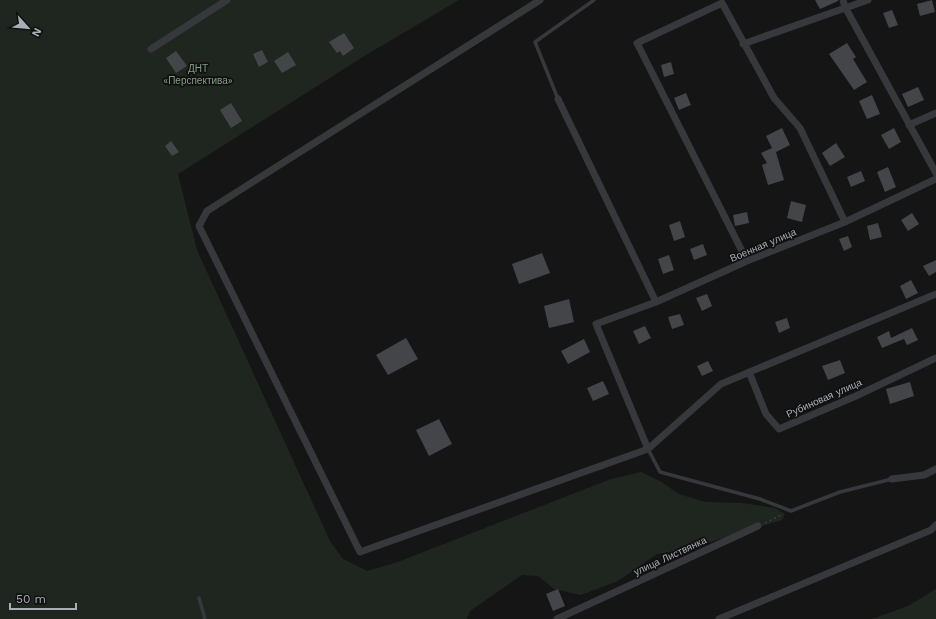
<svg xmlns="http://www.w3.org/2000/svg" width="936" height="619" font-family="'Work Sans',sans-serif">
<rect width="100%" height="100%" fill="#151516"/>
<path fill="#1f261f" d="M0 0H459L366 55 178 174 197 250 330 541 343 559 367 571 395 563 611 479 641 472 660 481 679 494 705 502 742 503 775 508 785 514 782 520 684 550 657 554 618 581 581 595 554 589 538 576 522 575 470 611 467 619H0Z
M936 589V619H872L908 606Z"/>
<path fill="#444549" d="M815 0H838V1L820 9Z
M932 0 935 12 920 16 917 4Z
M892 10 898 25 889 28 883 13Z
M344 33 354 48 343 56 340 51 337 53 329 42Z
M847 43 856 57 853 59 867 82 854 90 829 54Z
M262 50 268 62 259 67 253 54Z
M176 51 187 66 176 73 166 58Z
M288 52 296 65 282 73 274 61Z
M671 62 674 74 664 77 661 65Z
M918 87 924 100 908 107 902 94Z
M686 93 691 105 679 110 674 98Z
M872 95 880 114 867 119 859 101Z
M231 103 242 121 231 128 220 110Z
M782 128 790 145 776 152 784 180 768 185 762 165 767 163 761 153 772 148 766 136Z
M894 128 901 142 889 149 881 135Z
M171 141 179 152 172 156 165 146Z
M836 143 845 157 830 166 822 153Z
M888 167 896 187 885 192 877 172Z
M861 171 865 181 851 187 847 177Z
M791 201 806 205 802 222 787 218Z
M747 212 749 223 735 226 733 215Z
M912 213 919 224 908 231 901 220Z
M680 221 685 237 674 241 669 225Z
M878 223 882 237 870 240 867 226Z
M848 236 852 247 844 251 839 239Z
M703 244 707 255 694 260 690 249Z
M542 253 550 273 519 284 512 264Z
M669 255 674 270 663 274 658 259Z
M936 260V272L929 276 923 266Z
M911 280 918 293 906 299 900 286Z
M707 294 712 306 702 311 696 298Z
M569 299 574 322 549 328 544 306Z
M680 314 684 325 672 329 668 317Z
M787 318 790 328 779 333 775 322Z
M645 326 651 338 639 344 633 331Z
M912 328 918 340 907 345 904 339 882 348 877 337 889 331 891 338Z
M406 338 418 359 388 375 376 355Z
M584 339 590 352 568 364 561 351Z
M840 360 845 373 828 380 822 366Z
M708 361 713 371 702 376 697 366Z
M603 381 609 394 593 401 587 388Z
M910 382 914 396 890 404 886 389Z
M439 419 452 444 429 456 416 430Z
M558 589 565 606 553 611 546 594Z"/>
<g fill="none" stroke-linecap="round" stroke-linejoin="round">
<path stroke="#3c3f42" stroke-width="1.5" stroke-dasharray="2 3" stroke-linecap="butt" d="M765 523 783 514"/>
<path stroke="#36383b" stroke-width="3.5" d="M558 99 535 42 594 0
M648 449 660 472 760 499 791 511 840 492 892 479
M199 598 205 619"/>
<path stroke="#36383b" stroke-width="7" d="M540 0 207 211 199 226 360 552 648 449 721 384 936 294
M843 0 845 7 936 173
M743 44 868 0
M151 49 227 0
M558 99 656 302
M909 125 936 113
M747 261 637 43 722 3 774 98 800 128 845 222
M749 372 766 414 779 429 856 396 936 358
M648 449 596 324 656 302 747 261 845 222 936 179
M892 479 924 475 936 469
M557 619 758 526
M719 619 931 530 936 525"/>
</g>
<g text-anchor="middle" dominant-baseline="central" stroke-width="3.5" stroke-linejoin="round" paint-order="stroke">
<g font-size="10" fill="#839f80" stroke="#101011">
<text x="198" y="68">ДНТ<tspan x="198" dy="12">«Перспектива»</tspan></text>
</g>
<g font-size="10" fill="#a8aeb5" stroke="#101011">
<text transform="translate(763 245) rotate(-23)">Военная улица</text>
<text transform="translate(824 398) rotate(-24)">Рубиновая улица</text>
<text transform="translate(670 556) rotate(-25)">улица Листвянка</text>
</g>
</g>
<g transform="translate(28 28) rotate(117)" stroke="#101011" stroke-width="3" paint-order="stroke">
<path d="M0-3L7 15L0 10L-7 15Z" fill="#a8aeb5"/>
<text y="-6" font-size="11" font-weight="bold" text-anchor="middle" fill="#a8aeb5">N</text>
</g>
<path d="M10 603v6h66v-6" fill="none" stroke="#a8aeb5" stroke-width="2"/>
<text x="16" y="603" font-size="12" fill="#a8aeb5" stroke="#101011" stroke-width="3" paint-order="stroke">50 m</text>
</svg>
